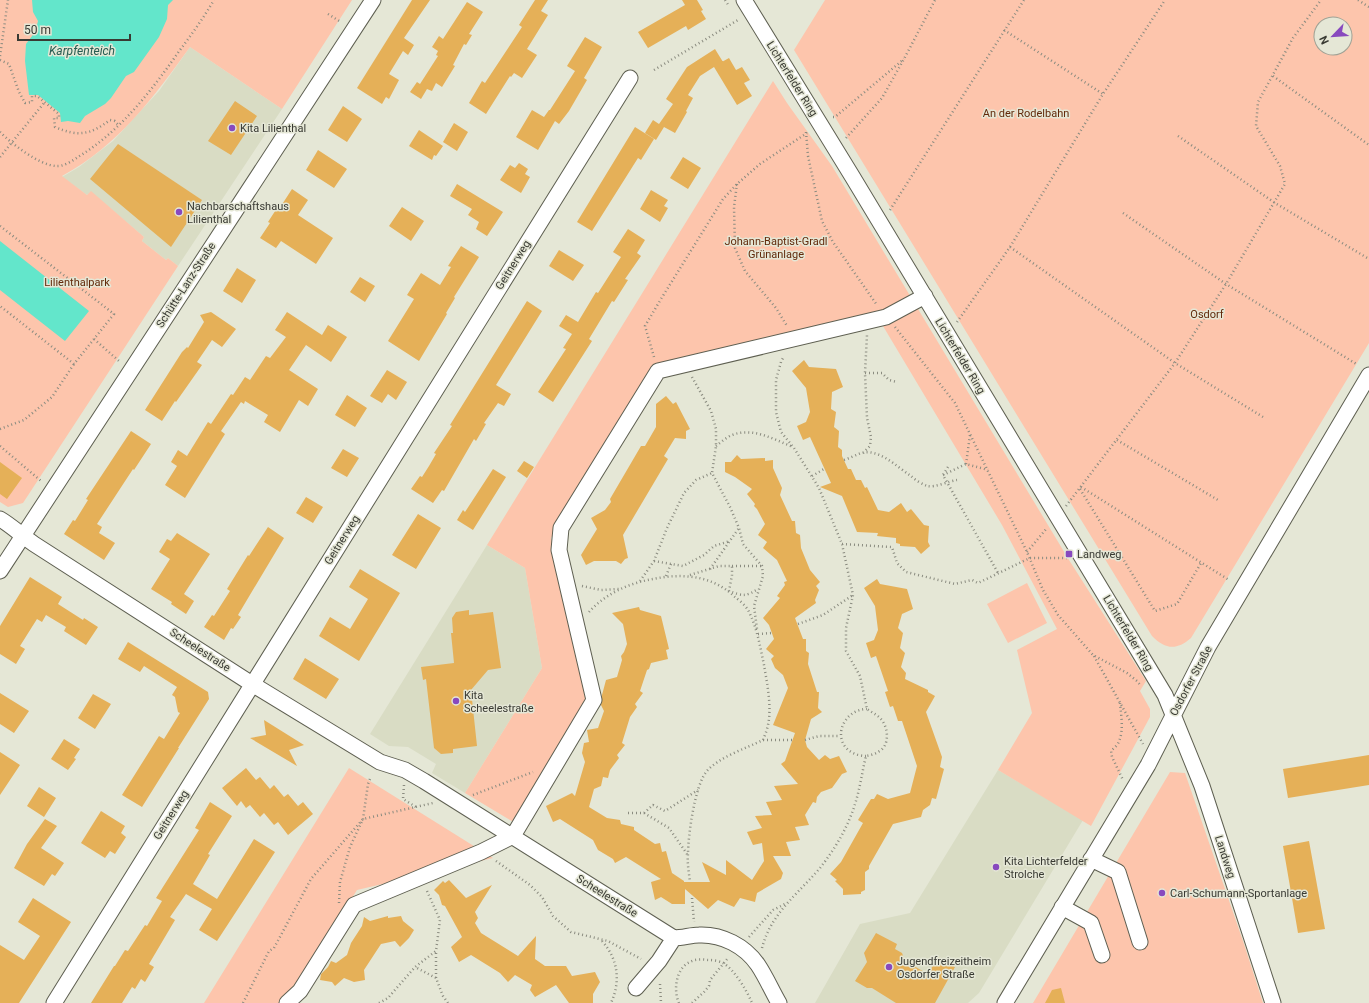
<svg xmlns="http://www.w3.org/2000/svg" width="1369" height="1003" font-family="Roboto,sans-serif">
<rect width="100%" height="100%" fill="#e5e7d6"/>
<path fill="#d9dcc4" d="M190 47 282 109 178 266 168 258 166 260 142 241 144 237 91 192 87 195 62 177 79 167 113 141 159 91Z
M487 545 525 568 542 668 465 793 432 773 436 764 408 747 389 746 370 734Z
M998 770 1083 820 979 993 968 1003H815L860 924 910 913Z"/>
<path fill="#fdc5ac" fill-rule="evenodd" d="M0 0H352L282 109 190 47C153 98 119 145 62 176L87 195 91 191 144 237 142 241 166 260 168 258 178 266 23 503 8 507 0 502Z
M825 0H1369V343L1191 638C1176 651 1165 649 1152 636L794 50ZM1321 24H1345V48H1321Z
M773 81 787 103 832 166 1069 560 1146 681 1140 691 1150 709V717L1091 826 998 770 1032 713 1017 650 1057 629 1002 525 877 316 656 368 551 538 589 702 515 823 465 793 542 668 525 568 487 545Z
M1027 583 1047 623 1008 643 987 604Z
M349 768 493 858 357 890 295 989 298 1003H204Z
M1170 772 1185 773 1244 944 1263 1003H1033Z"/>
<path fill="#63e6cb" d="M32 0H173L168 5 167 19 159 37 134 72 126 76 111 98 105 104 85 116 80 123 68 121 61 122 60 113 38 95H29L25 61 26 44 35 32 38 21 33 12Z
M0 241 89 311 65 341 0 290Z"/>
<path fill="#e5b058" d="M412 0H430L404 38 414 45 408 55 403 51 389 74 399 80 389 99 386 97 382 104 357 88Z
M535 0H548L541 11 548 15 527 49 537 55 522 78 514 73 511 77 510 76 486 114 469 103 482 81 485 83 522 27 519 25Z
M682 0H697L703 10 701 11 706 19 688 30 686 26 648 48 638 32 685 5Z
M467 2 483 12 469 34 472 35 466 45 464 44 453 65 455 66 442 87 436 83 432 91 427 89 421 99 410 92 417 82 420 84 438 56 436 55 438 51 432 47 439 36 443 39Z
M585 37 602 47 584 78 587 80 569 111 559 124 555 121 538 150 516 137 532 110 544 117 549 110H550L575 71 567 66Z
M715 49 723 62 720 63 729 58 736 70 742 67 750 80 744 83 752 96 737 105 714 67 700 76 688 95 693 98 686 111 687 112 675 133 664 127 656 140 645 133 653 120 659 124 673 104 666 99 687 67Z
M235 101 257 116 231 155 208 141Z
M343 106 362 119 347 142 328 130Z
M454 123 468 132 457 151 443 142Z
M635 127 654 139 641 160 638 158 592 231 577 222Z
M419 130 443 146 436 156 434 155 432 160 409 146Z
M118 144 202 200 171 247 90 179Z
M318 150 347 169 334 188 306 170Z
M683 157 701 168 688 189 670 178Z
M519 163 528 169 525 174 530 177 521 193 500 180 510 165 515 168Z
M457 184 503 212 487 236 476 229 479 222 468 215 472 209 450 196Z
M292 189 308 200 298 215 333 238 316 264 281 241 276 248 260 238 270 223 268 222 279 205 281 206Z
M651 190 668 200 664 206 668 208 660 222 640 209Z
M402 207 424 221 411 241 389 226Z
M628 229 645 240 637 253 641 256 625 279 628 280 614 302 612 301 589 339 592 341 553 402 538 392 566 349 563 348 572 334 559 326 566 315 578 322 596 292 598 293 621 257 613 252Z
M461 246 479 257 454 297 455 298 446 313 447 314 419 361 388 341 414 299 407 295 421 273 440 285 451 267 448 266Z
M559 250 584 265 573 281 549 266Z
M237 268 256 280 242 303 223 291Z
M360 277 375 286 365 302 350 292Z
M527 301 542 311 496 385 511 394 504 406 498 403 484 423 486 424 476 441 474 439 444 491 442 490 433 503 411 489 420 476 422 477 429 466 436 454 434 453 452 426 450 425Z
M211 312 236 329 222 347 212 340 197 362 202 365 176 402 175 401 162 421 145 410 182 352 187 347 188 348 204 322 200 315Z
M287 312 322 335 328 325 347 337 331 362 306 345 289 370 318 389 308 406 299 400 280 432 264 422 268 415 245 401 244 404 241 402 221 431 225 434 185 498 165 485 177 466 171 462 178 450 187 456 208 422 211 424 231 394 233 395 245 377 250 380 266 356 270 358 286 337 275 330Z
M804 360 809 367 836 369 843 387 832 392 831 409 836 412 834 427 839 431 838 447 842 450V456L848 469H851L856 480H861L865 488 867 487 878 510 889 512 901 503 907 512 911 509 924 525 929 526 928 542 930 546 921 554 915 547 900 546V544L896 543V538L877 536 878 533 857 532 842 496 820 487 831 483 810 437 803 440 797 426 806 422 810 412 806 388 792 371Z
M387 370 407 382 396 400 388 394 382 403 370 396Z
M347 395 367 408 355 427 335 415Z
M666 396 673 404 676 402 690 429 686 431V439L675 438 664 456 668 459 623 535 628 558 625 559 621 564 616 561H594L586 565 581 555 597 529 591 518 605 510 611 502 610 499 641 446H645L656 427V404Z
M131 431 151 444 134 470 133 469 97 524 102 527 99 533 115 543 104 560 64 534 73 520 75 521 88 500 86 499Z
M343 449 359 458 347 477 331 468Z
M737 455 741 459 765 458V461L773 460V468L782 488 780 495 792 521H795L796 533 800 535 801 548 810 570 820 582 816 586 819 590 815 600 816 603 795 618 803 639H806V651L809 653 808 664 817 692H819L818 708 822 712 811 719 805 740 807 747 819 760 825 755 830 759 839 756 847 772 842 774 832 788 821 792 817 797 816 803 813 802 805 815 809 825 795 827 800 840 786 842 791 856H773L783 873 781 879 757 893 755 902 740 898 734 907 718 900 708 909 685 889V904H672L661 897 655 900 651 882 661 879 626 857 615 863 613 859 598 850 593 840 560 819 553 822 546 806 572 793 575 796 585 762 582 753 584 743 589 742 587 730 598 728 604 711 601 705 602 695 606 680 617 677 622 660 621 656 624 652 627 644 623 624 612 613 639 607 640 610 661 616 669 649 666 650 668 659 651 663 649 669 647 670 640 691 643 693 635 704 637 707 630 717 622 743 625 745 617 755 619 758 610 770 608 778 603 777 601 786 594 789 589 807 607 818 620 820 621 824 634 827V830L655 844 660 843 662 852 666 851 672 873 684 881V882H710L702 862 726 875V860L752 880 764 861 762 843 753 845 747 832 762 828 755 816 772 815 766 802 782 800 774 786 798 784 781 764 785 761 795 733 773 725 788 688 783 675 775 668 771 659 774 656 766 649 774 639 769 625 763 618 780 598 777 596 785 585 784 582 787 581 777 560 763 548 767 542 758 535 765 524 757 509 754 506 755 504 747 494 752 489 735 477 725 472V462H731Z
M524 461 534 467 527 478 517 471Z
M0 462 22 478 7 499 0 494Z
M493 469 506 477 473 530 457 520 463 510 465 512Z
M306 497 323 507 313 523 296 513Z
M418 514 441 528 416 569 392 555Z
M268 527 284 538 238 615 241 617 233 629 231 628 224 640 204 627 212 615 214 616 230 591 227 589 248 555 249 556Z
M177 533 210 554 184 594 194 601 186 614 171 604 172 602 151 589 170 559 159 552 167 539 171 541Z
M360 569 400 593 359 661 319 636 330 617 350 629 368 599 349 587Z
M30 577 62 597 58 604 83 620 84 618 98 627 86 645 64 631 66 627 46 615 42 622 37 619 20 646 25 649 16 664 0 654V626Z
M877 579 880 584 907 589 913 609 902 614 898 628 903 633 900 648 905 653 901 667 906 673 905 679 928 690V692L935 696 926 712 942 757 940 767 944 769 936 799 932 798 930 805 923 810 921 817 893 824 869 866V869L865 872V890L861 892V894L843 895V889L835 881 837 880 830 874 841 862 863 823 858 820 871 799H874L877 794 888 799 910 793 917 766 902 721H898L893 706 890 707 885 692 888 691 876 656 871 658 866 643 874 640 878 630 875 606 864 588Z
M469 610V615L493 612 501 668 488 670 471 690 477 746 453 749V753L441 754 434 748 426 679 423 680 421 667 454 663 451 633H453L452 618 456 612Z
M128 642 208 692 209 699 178 748H179L142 807 122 795 159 736 164 739 180 713 178 712 175 697 172 695 177 687 144 666 140 672 118 659Z
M305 658 339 679 326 699 293 679Z
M0 693 29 711 14 733 0 724Z
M93 694 111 704 95 729 78 718Z
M264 720 304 745 289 750 297 766 250 738 266 735Z
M64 739 80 749 74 758 76 759 68 770 51 759Z
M0 752 20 765 0 795Z
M1369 755V785L1288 798 1283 769Z
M246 768 256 780 260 777 270 789 274 785 284 797 288 794 298 806 303 802 313 814 288 835 278 822 274 825 264 813 260 817 250 805 246 808 241 801 237 806 222 788Z
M39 787 56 798 44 817 27 806Z
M210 802 232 816 208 854 210 855 193 884 217 899 254 839 275 852 217 941 199 930 212 909 186 894 170 917 175 920 149 964 154 967 145 982 141 979 135 989 132 987 122 1003H91L114 966H115L125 950 128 951 145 925 147 926 162 901 156 898 199 830 195 828Z
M101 811 125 826 121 833 126 837 115 854 110 851 105 858 81 843Z
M45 819 57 826 41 848 64 863 55 876 52 874 44 886 14 868 27 844Z
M1309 841 1325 929 1298 933 1283 846Z
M449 880 466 898 492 885 475 912 478 918 475 923 481 933 518 956 536 936 535 959 545 966H566L572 976 595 972 600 982 593 994V1003H569L556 985 535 997 530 990 532 985 515 975 508 982 500 973 471 955 459 962 451 947 462 937 445 906 442 905 439 895 434 890 443 881 445 883Z
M33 898 71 922 19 1003H0V945L24 960 40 936 18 922Z
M388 916V918L401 916 403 921 414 930 409 938 400 947 395 941 381 944 364 970 365 980 354 982 344 978 335 986 332 982 320 980 321 974 328 967 331 961 336 963 347 955 351 943 362 926 364 917 370 921Z
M876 933 897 944 895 949 902 953 905 961 928 974 938 957 955 967 935 1003H896L872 988H867L855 981 867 962 864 953Z
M1061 988 1065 1003H1045L1052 990Z"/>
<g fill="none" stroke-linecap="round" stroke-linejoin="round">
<defs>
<path id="minor" d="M744 0 852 176 1165 695 1202 786 1273 1003
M0 519C12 526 22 536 34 544L252 684 380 762 405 770 424 781 674 938C683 938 691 935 699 935 722 934 745 946 758 965 766 977 772 991 779 1003
M0 571 373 0
M1091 859 1118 872 1140 942
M1062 907 1091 923 1102 955
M636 988 659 961 674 938
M54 1003 630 78
M287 1003 300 991 354 905 481 852 513 836 594 700 559 550 561 528 658 371 886 317 925 296
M1005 1003 1148 765 1208 647 1369 375"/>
</defs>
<use href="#minor" stroke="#5e5f51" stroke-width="17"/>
<path stroke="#8b8c80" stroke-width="2.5" stroke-dasharray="1 3" stroke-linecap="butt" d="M725 0 729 6
M1358 0 1369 7
M328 14 341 22
M1004 30 1103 94
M0 56 8 0
M0 60 9 64 19 92 25 103 32 102V96H37L59 114V118H54L55 127C78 137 90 135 110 120L115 121 119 126
M654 70 738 20
M1273 76 1369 145
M833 117H835L904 59
M0 132C12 144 39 165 56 166 63 167 72 161 78 157 121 131 152 90 180 50 192 34 204 17 214 0
M806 132 808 156 822 221 833 242 877 305
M1178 136 1275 203 1369 259
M846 138 882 98 904 59 935 0
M0 157 44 103
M737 184 734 207 735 248 745 271 776 308 787 326
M890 210 1024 0
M1123 213 1226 284 1358 365
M0 226 114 314 74 364 0 306
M1010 247 1175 363 1263 417
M957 322 1010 247 1103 94 1165 0
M895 327 955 403 1027 552 1043 590 1058 615 1093 655 1127 673 1137 681 1141 686
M94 339 119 361
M654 357 645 326 661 299 723 199 737 184 760 164 807 133
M865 373H882L889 380 897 382
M692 377 711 411 716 429V446L712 473 730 507 739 528 743 544 762 566 763 576 754 606 757 629
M0 429 24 420 52 397 74 364
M1117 440 1218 500
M0 446 41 481
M716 446C721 442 727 437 732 435 753 427 773 439 793 447
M863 453 870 446 871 437 867 418 865 373 867 335
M844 460C850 458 856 455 861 453 879 448 897 467 911 476 915 480 922 484 927 486 935 488 949 481 957 480
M966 464 970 435
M948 467 943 475 998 573
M943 475 966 464 988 470
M812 476 824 469
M1081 487 1229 580
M1080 489 1155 611 1177 604 1201 563
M1066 506 1175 363 1226 284 1285 184 1280 166 1256 126 1258 102 1293 38 1321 0
M842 544 892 547 897 563 906 572 955 584 972 580 978 583 1030 558H1067
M1027 552 1047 528
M654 561 683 566 704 555 714 546 730 541
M732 566H762
M710 569 739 528
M690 575 719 566H732V575L729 591C743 596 745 597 758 589
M666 576 671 564
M640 581 654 561 667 528 684 493 696 480 712 473
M582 586 601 590 619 589
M589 612C605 594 629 583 653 579 682 573 712 575 735 597 739 600 745 605 748 610 757 627 760 646 764 665 767 683 772 707 768 725 767 730 765 735 763 740 747 748 719 757 707 771 695 784 688 836 688 854 687 863 689 873 690 882
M798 624 823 615 853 595
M758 634 772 633
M1094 656 1143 744
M1120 703C1121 715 1124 730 1119 741 1118 745 1114 748 1111 751L1112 757 1123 780
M763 740H793
M805 740 819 736H840
M866 756C862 756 857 755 853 753 830 741 843 709 867 709
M404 785 403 799 416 807
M473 795 533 772
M628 813H644L653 805 665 811 698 790
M644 813 669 828 687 854
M496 861 530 885 542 897 553 916 571 932 608 941 641 959
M427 891 440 920 436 951 415 967 436 978 443 996 448 1003
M692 898 694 922
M339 903 340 882 350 847 363 819 368 784 370 779
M749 937 773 910 785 904
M602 941C618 959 621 981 611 1003
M762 948C771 913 798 894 820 868 835 849 848 827 855 804 860 789 862 772 866 756 871 755 876 754 881 750 890 743 888 726 880 718 876 714 871 712 867 709L860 676 846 651V628L853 595 842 544 819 488 794 448 781 432 776 412V380L781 362 784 356
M436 978V952
M660 984 661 1003
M243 1003 269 951 274 948 311 879 363 819 433 803
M379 1003 388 998 415 967
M679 1003C673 990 676 968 690 962 695 959 702 959 708 960 713 960 719 961 723 963 735 970 747 991 752 1003
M692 1003 704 992 709 986 710 980 728 958"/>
<use href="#minor" stroke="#fff" stroke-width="15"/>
</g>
<g fill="#8849be" stroke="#e5e7d6" stroke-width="1.5">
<circle cx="232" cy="128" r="4"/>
<circle cx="179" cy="212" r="4"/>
<rect x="1065" y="550" width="8" height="8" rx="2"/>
<circle cx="456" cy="701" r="4"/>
<circle cx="996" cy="867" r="4"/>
<circle cx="1162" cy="893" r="4"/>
<circle cx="889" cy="967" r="4"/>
</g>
<g text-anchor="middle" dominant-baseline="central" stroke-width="3" stroke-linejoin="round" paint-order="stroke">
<g font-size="11" fill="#393a33" stroke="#e5e7d6">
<text transform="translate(792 79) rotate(58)">Lichterfelder Ring</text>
<text transform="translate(513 265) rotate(-58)">Geitnerweg</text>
<text transform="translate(186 285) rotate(-57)">Schütte-Lanz-Straße</text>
<text transform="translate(960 356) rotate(59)">Lichterfelder Ring</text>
<text transform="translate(342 540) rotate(-58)">Geitnerweg</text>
<text transform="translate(1128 633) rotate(59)">Lichterfelder Ring</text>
<text transform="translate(200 650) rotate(33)">Scheelestraße</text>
<text transform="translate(1191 681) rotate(-62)">Osdorfer Straße</text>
<text transform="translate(171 815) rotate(-58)">Geitnerweg</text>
<text transform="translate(1225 857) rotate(72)">Landweg</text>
<text transform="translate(607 896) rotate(32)">Scheelestraße</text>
</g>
<g font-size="11" fill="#622a0b" stroke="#e5e7d6">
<text x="1026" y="113">An der Rodelbahn</text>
<text x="776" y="241">Johann-Baptist-Gradl<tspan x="776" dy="13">Grünanlage</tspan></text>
<text x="77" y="282">Lilienthalpark</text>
<text x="1207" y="314">Osdorf</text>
</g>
<g font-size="11" fill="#393a33" stroke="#e5e7d6" text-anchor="start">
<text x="240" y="128">Kita Lilienthal</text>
<text x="187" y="206">Nachbarschaftshaus<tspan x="187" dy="13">Lilienthal</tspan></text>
<text x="1077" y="554">Landweg</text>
<text x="464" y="695">Kita<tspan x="464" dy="13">Scheelestraße</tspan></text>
<text x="1004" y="861">Kita Lichterfelder<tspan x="1004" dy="13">Strolche</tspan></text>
<text x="1170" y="893">Carl-Schumann-Sportanlage</text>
<text x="897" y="961">Jugendfreizeitheim<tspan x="897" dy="13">Osdorfer Straße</tspan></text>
</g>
<g font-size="12" font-style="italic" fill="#265c51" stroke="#e5e7d6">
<text x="82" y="51">Karpfenteich</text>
</g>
</g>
<g transform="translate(1333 36) rotate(245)"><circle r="19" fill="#e5e7d6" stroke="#a0a295"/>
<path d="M0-3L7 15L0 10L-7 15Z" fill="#8849be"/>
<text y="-6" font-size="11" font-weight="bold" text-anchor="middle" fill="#393a33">N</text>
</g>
<path d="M18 34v6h112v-6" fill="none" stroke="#393a33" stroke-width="2"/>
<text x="24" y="34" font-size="12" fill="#393a33" stroke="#e5e7d6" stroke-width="3" paint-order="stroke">50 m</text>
</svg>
